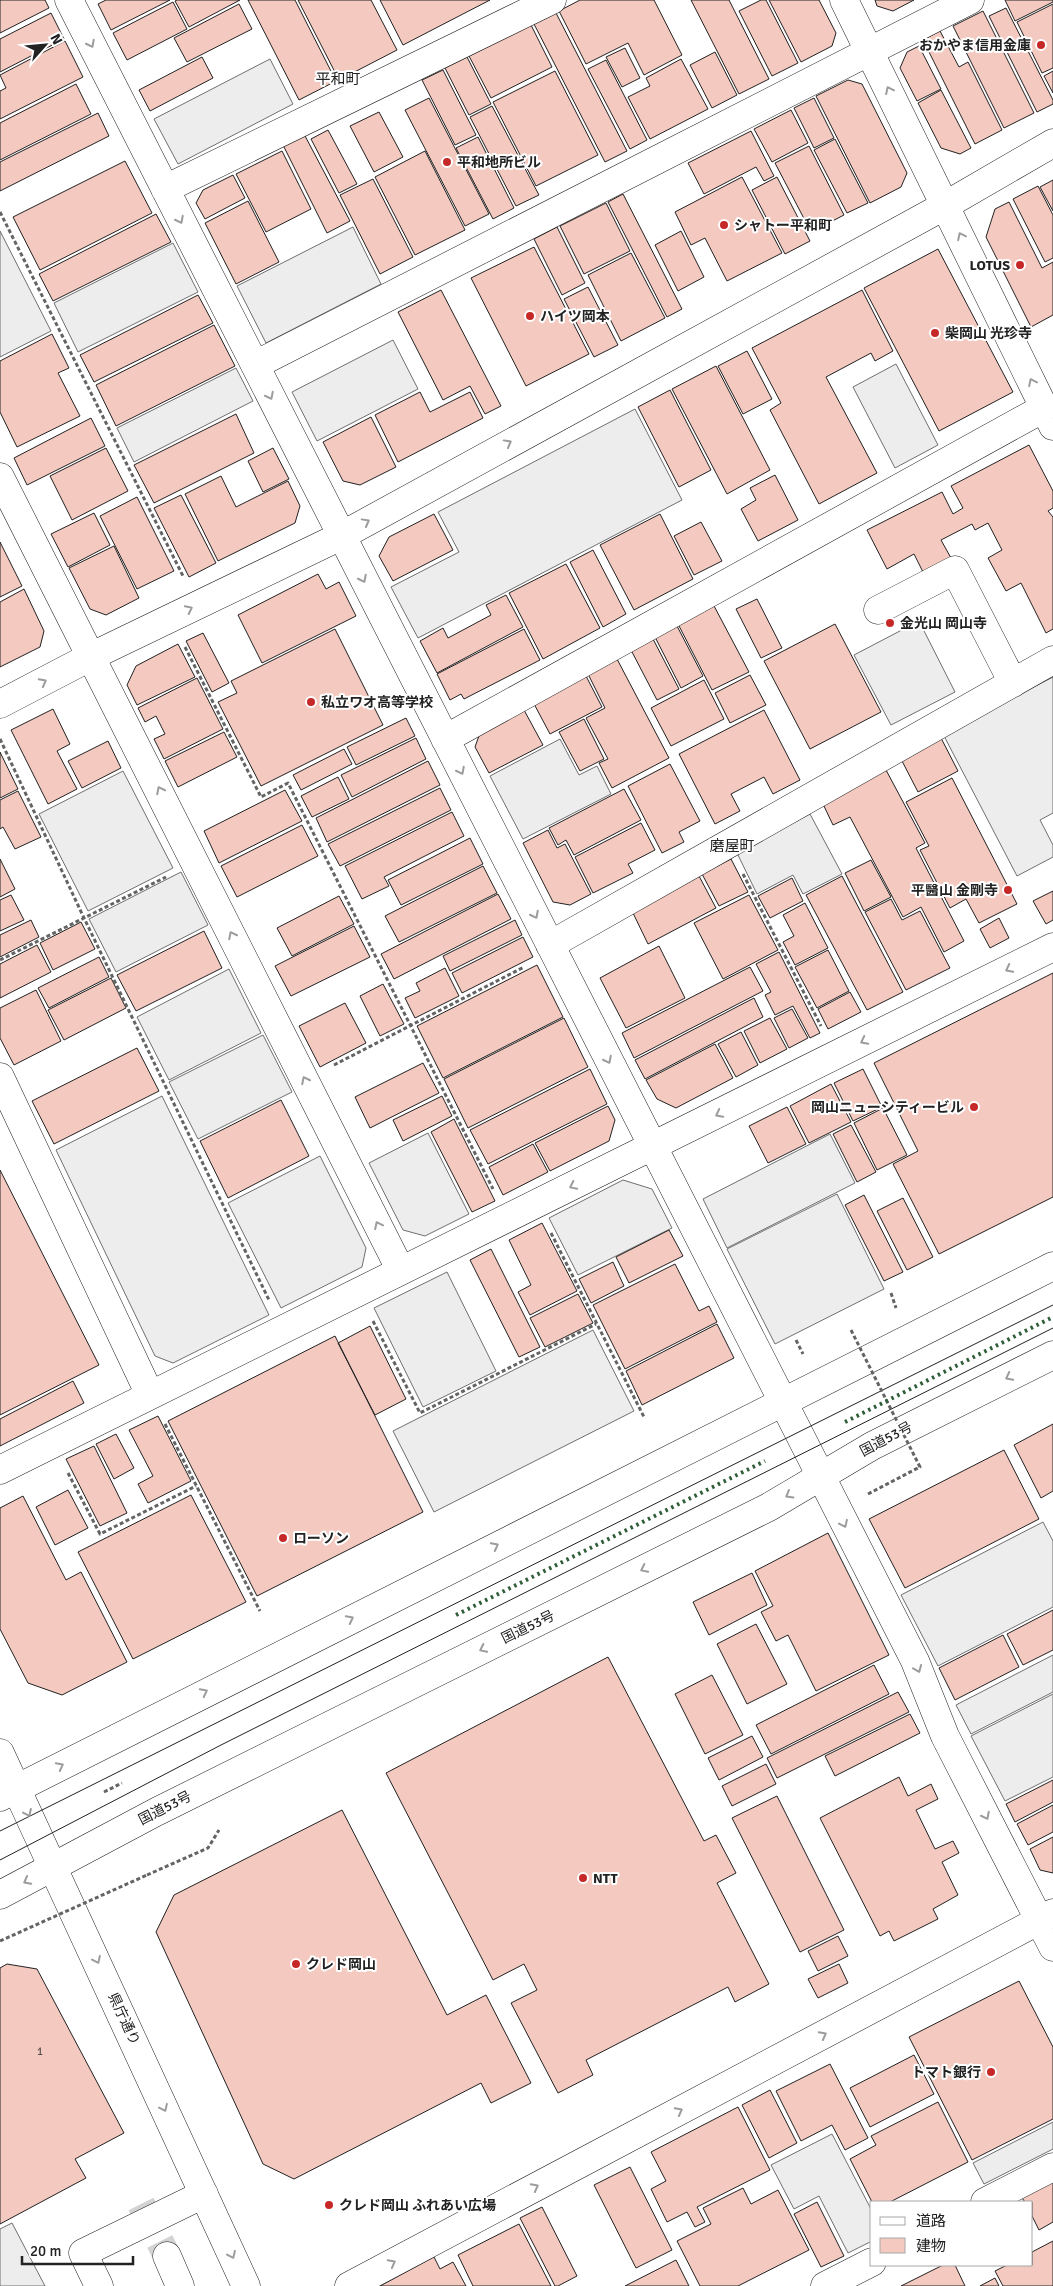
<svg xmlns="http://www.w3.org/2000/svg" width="1053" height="2286" font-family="Signika,'Noto Sans JP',sans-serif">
<rect width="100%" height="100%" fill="#fff"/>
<path fill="#ededed" stroke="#6f6f6f" d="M270 59 293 104 178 164 154 119Z
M353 227 381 284 266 343 237 286Z
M0 231 51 331 0 357Z
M173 243 198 292 78 352 54 303Z
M393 340 418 389 317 441 292 392Z
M896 364 938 445 895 468 853 387Z
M236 368 253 401 134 462 117 428Z
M635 409 682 500 418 638 391 587 459 552 438 512Z
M919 621 955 692 891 725 854 655Z
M1053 677V813L1040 820 1053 845V857L1017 876 943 734Z
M560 739 579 775 597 766 611 794 523 839 490 776Z
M123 771 173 868 88 911 39 814Z
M810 814 842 874 803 894 793 875 757 894 737 853Z
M181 872 208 925 116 972 89 919Z
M229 969 261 1033 169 1080 137 1017Z
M263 1035 292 1092 198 1139 169 1082Z
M162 1096 269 1315 173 1363 155 1356 56 1150Z
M428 1133 469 1214 425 1236 403 1230 369 1163Z
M830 1134 855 1183 727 1248 703 1199Z
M320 1156 366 1248 362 1267 281 1308 228 1203Z
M623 1180 652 1189 672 1228 578 1275 549 1218Z
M837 1194 884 1289 775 1344 727 1249Z
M447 1272 496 1371 423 1407 374 1308Z
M593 1330 634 1411 434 1512 393 1431Z
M1043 1522 1053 1541V1607L938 1666 901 1595Z
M1053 1655V1692L971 1734 956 1705Z
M1053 1694V1777L1005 1801 971 1736Z
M1053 2122V2149L984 2184 973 2163Z
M832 2134 872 2211V2241L848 2253 819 2196 794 2209 771 2165Z
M12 2223 45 2286H0V2229Z"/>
<path fill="#f3c9c0" stroke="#222" d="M0 0H45L49 8 0 33Z
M106 0H170L111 30 98 4Z
M177 0H240L189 27 175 1Z
M248 0H295L336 81 299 100Z
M298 0H371L397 50 339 80Z
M380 0H490L403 45Z
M580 0H654L682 55 644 75 628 43 586 64 559 11Z
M691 0H729L769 79 739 94Z
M761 0H766L798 63 772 76 739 11Z
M769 0H819L836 33 832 46 801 62Z
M875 0H914L893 11 877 6Z
M1005 0H1053V2L1015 21Z
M173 2 187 29 127 60 113 33Z
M239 4 252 29 187 62 174 38Z
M1053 4V68L1042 73 1017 22Z
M1006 8 1053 100V104L1037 112 989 16Z
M983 11 1034 113 1004 128 953 26Z
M51 13 64 39 0 72V39Z
M556 13 627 151 605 162 534 24Z
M531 25 552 67 491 98 469 56Z
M940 31 959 67 968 62 1002 130 975 144 923 40Z
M65 41 83 77 0 119V91L6 88 0 75Z
M919 46 941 89 917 101 900 68 907 52Z
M625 48 640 78 622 87 606 57Z
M715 52 737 95 712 108 690 65Z
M202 57 213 78 150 111 139 90Z
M467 57 491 104 469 115 445 68Z
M681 59 708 109 650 139 628 97 650 86 646 78Z
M606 60 647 140 630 149 588 69Z
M443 70 476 135 455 145 422 80Z
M555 71 598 155 536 186 493 102Z
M1053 71V93L1044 76Z
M848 80 862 84 907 173 901 187 870 203 816 96Z
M76 84 91 114 0 160V123Z
M941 90 971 148 960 154 941 148 918 103Z
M429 98 489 214 465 226 405 110Z
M814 98 834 138 814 148 794 108Z
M492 106 539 195 516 206 470 117Z
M791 110 808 143 772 162 754 129Z
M379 112 403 157 374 172 350 126Z
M98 113 109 136 0 191V162Z
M328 130 357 184 339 193 311 139Z
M751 131 774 176 764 181 756 167 704 194 688 163Z
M304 134 350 221 327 233 283 145Z
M478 137 514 208 493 219 456 148Z
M835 139 868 203 847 213 814 150Z
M809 146 844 215 811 232 775 163Z
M282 151 311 209 266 232 236 174Z
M425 151 465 230 415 255 375 177Z
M125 161 152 213 40 270 13 217Z
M233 175 245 198 205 219 196 203 203 190Z
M742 177 782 253 727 281 705 238 691 245 675 212Z
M777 177 810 241 785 254 752 190Z
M373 179 413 257 380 274 340 195Z
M1053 180V211L1040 187Z
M1038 186 1053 215V258L1045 262 1013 199Z
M623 194 682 309 667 317 608 202Z
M248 201 279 262 236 284 205 223Z
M1009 202 1042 268 1053 262V315L1031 327 986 237 995 209Z
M606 203 630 251 584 274 560 226Z
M156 214 171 242 53 301 39 274Z
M557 227 585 283 562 295 534 239Z
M681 231 704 277 678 291 655 245Z
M534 247 589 354 526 386 471 278Z
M938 249 1013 392 939 431 864 288Z
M631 253 665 318 621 341 588 275Z
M588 287 618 345 594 357 564 299Z
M441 290 501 406 485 414 470 386 443 400 398 312Z
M862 290 893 351 875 361 871 353 826 377 877 473 819 504 770 410 781 403 752 348Z
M198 295 213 323 94 382 80 355Z
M214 325 235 366 116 426 96 385Z
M52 334 69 368 58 373 80 416 17 447 0 412V361Z
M747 351 772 399 743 414 718 366Z
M716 366 770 470 727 494 672 389Z
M670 390 711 470 679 487 638 407Z
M420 392 430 412 470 392 483 418 398 462 375 415Z
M236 414 254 453 154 503 134 465Z
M371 417 396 467 360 485 343 481 323 442Z
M91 418 105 446 27 485 14 458Z
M1029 445 1053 491V508L1048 511 1053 517V629L1046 633 1021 583 1006 591 988 558 1002 550 988 523 975 530 972 524 941 540 951 558 923 572 914 554 887 569 867 530 942 492 953 514 963 508 951 486Z
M106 448 128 491 72 520 50 476Z
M273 448 289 479 263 492 248 461Z
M775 475 798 520 758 541 741 509 756 500 750 488Z
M221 476 236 507 288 481 300 506 295 523 218 561 185 494Z
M181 495 216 563 189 577 154 508Z
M137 497 174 571 137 589 100 516Z
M94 513 110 545 68 567 51 534Z
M434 514 453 550 393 581 379 556 389 537Z
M660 514 693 579 634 610 600 545Z
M701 522 722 561 694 575 674 536Z
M0 542 22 586 0 597Z
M114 546 139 598 106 615 90 609 69 568Z
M593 550 626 614 603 627 570 562Z
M566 564 600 628 543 659 509 593Z
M318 574 326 589 339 582 356 616 262 663 238 615Z
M24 589 44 631 40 647 0 667V602Z
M506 595 523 627 437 673 420 641 443 628 448 638 491 615 486 605Z
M757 599 782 648 761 658 736 609Z
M713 604 749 672 712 690 677 622Z
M835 624 881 712 810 749 764 661Z
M677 626 703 676 681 688 655 637Z
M335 629 383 725 261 786 218 702 237 693 231 681Z
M524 629 540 660 464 699 461 694 450 700 437 674Z
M203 633 229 683 212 692 186 641Z
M653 639 679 689 657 700 631 650Z
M178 644 195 677 137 705 127 685 136 666Z
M617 659 669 758 612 788 599 763 608 759 586 718 605 708 588 674Z
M750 675 766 705 730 723 715 693Z
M586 676 602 707 550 734 533 702Z
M197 678 223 729 164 759 154 739 165 734 156 716 145 722 138 708Z
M704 680 724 719 671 746 651 708Z
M53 709 70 744 57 751 77 789 48 804 11 730Z
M524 710 543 745 489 773 475 747 480 733Z
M764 710 800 780 773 794 764 777 731 794 740 811 715 824 679 754Z
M406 718 415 736 356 765 347 747Z
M584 719 604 759 580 771 559 732Z
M224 732 237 757 178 787 165 761Z
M416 738 426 759 352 797 341 775Z
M941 738 958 771 918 792 901 759Z
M108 741 121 768 82 788 68 761Z
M344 749 352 764 301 790 293 775Z
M0 752 18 789 0 798Z
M428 761 440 785 327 842 316 818Z
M670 764 700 821 679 832 684 842 662 853 628 786Z
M886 770 925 843 916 848 964 941 944 952 921 907 903 917 850 817 833 825 823 804Z
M338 777 349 799 312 817 301 796Z
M952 778 1017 904 979 923 966 899 950 908 920 850 929 846 906 802Z
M440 788 451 810 340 866 328 844Z
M624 789 641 820 574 855 566 840 558 845 549 828Z
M285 790 302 821 219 863 204 831Z
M18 791 41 837 15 849 3 827 0 829V800Z
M452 812 464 836 384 877 389 886 362 899 345 866Z
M641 823 655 850 628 864 633 873 593 893 575 857Z
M302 825 318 856 237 897 221 866Z
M548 830 557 848 565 844 591 894 570 905 553 902 523 843Z
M470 838 483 864 401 905 388 880Z
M0 859 15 889 0 897Z
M731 859 748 892 719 906 702 874Z
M871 860 891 897 864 911 845 873Z
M483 866 497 893 399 942 385 916Z
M699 876 716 908 648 944 632 911Z
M842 876 903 992 867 1010 806 895Z
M792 878 803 901 770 918 758 896Z
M1053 891V920L1046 924 1033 901Z
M498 894 511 919 394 979 381 954Z
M11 895 24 920 0 931V900Z
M749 895 778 950 723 979 694 923Z
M339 896 354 924 292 956 277 928Z
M891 899 902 920 920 911 950 968 906 990 865 912Z
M805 903 828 948 795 965 783 942 794 936 783 915Z
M999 918 1009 938 990 948 980 929Z
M31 920 39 937 0 957V935Z
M515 920 522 935 450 971 443 956Z
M81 922 95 949 53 970 40 943Z
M354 926 370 957 291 996 275 966Z
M204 931 222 968 136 1011 117 975Z
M523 937 533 957 462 993 452 973Z
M37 945 51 972 0 998V964Z
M659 946 685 998 626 1028 600 978Z
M828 950 849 991 817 1008 795 967Z
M779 952 820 1033 810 1038 793 1006 775 1015 765 995 771 992 756 964Z
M99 957 109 977 49 1008 38 988Z
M537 965 563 1017 443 1078 417 1026Z
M750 967 763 991 634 1058 622 1033Z
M445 968 459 996 415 1018 405 998 420 991 416 983Z
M1053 973V1197L939 1254 893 1164 918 1151 874 1063Z
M111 978 126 1008 64 1040 48 1010Z
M383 984 404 1024 380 1036 360 996Z
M36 990 61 1041 14 1065 0 1038V1008Z
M850 992 861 1012 828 1029 818 1009Z
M754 998 763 1017 645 1079 635 1060Z
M345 1003 366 1043 320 1067 299 1026Z
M792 1009 808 1038 789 1048 774 1018Z
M564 1018 588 1067 468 1128 444 1079Z
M770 1018 787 1049 760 1063 744 1031Z
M741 1032 758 1065 736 1077 718 1044Z
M715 1044 733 1078 676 1108 657 1099 646 1080Z
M137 1048 159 1091 54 1144 32 1101Z
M423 1063 439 1093 370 1128 355 1097Z
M590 1069 607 1104 488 1164 470 1130Z
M863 1069 882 1107 853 1121 834 1083Z
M831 1084 851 1122 809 1143 790 1106Z
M442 1096 452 1116 403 1141 393 1120Z
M281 1100 309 1156 228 1198 200 1141Z
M608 1106 615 1120 609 1141 550 1171 535 1143Z
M787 1107 806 1144 768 1163 749 1126Z
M883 1108 907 1155 877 1170 854 1123Z
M454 1119 495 1201 472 1212 431 1132Z
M851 1125 876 1172 857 1182 833 1134Z
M533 1144 548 1172 503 1195 489 1167Z
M0 1170 99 1365 0 1415Z
M864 1195 903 1272 884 1281 845 1205Z
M903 1198 933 1257 907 1270 877 1211Z
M542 1223 577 1291 530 1315 518 1292 531 1285 509 1240Z
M669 1230 683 1256 629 1283 616 1257Z
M491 1249 540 1347 519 1357 470 1260Z
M613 1262 624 1286 591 1303 579 1279Z
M675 1264 699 1311 709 1306 717 1322 625 1369 593 1305Z
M578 1294 593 1323 545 1347 530 1318Z
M717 1324 734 1358 642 1405 626 1371Z
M370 1326 406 1399 375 1415 338 1343Z
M335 1336 423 1512 257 1596 168 1421Z
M73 1381 84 1403 0 1446V1419Z
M158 1416 191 1481 148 1503 138 1484 153 1476 129 1430Z
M1053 1424V1491L1041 1498 1014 1445Z
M116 1434 134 1468 114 1479 96 1444Z
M94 1446 127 1513 100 1526 66 1459Z
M1004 1450 1039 1519 905 1588 869 1519Z
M68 1490 88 1528 55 1545 36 1507Z
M191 1495 246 1602 133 1659 78 1552Z
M23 1496 66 1580 81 1572 127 1662 62 1695 28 1683 0 1629V1508Z
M828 1533 889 1655 816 1691 788 1635 776 1641 761 1612 773 1606 755 1571Z
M752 1573 767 1605 709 1635 693 1602Z
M1053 1610V1650L1023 1665 1007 1634Z
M756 1624 787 1684 747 1704 717 1644Z
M1003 1635 1019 1667 955 1700 939 1668Z
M608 1657 704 1841 716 1835 736 1873 717 1883 769 1984 735 2002 728 1987 586 2060 593 2075 558 2093 511 2003 537 1990 524 1964 493 1980 386 1773Z
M874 1665 889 1694 771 1754 756 1725Z
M712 1675 743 1735 705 1754 675 1694Z
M898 1692 909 1712 777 1778 767 1758Z
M910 1714 920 1733 835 1776 825 1756Z
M752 1736 763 1757 719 1780 708 1758Z
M766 1764 776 1784 732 1806 722 1786Z
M899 1777 908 1796 931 1784 938 1799 916 1810 935 1849 953 1841 959 1853 942 1862 958 1895 933 1909 938 1919 894 1941 889 1931 880 1936 820 1818Z
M1053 1780V1802L1015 1822 1006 1804Z
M777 1796 844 1930 800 1952 732 1818Z
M1053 1805V1832L1028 1845 1017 1824Z
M342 1810 447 2015 486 1995 531 2083 491 2103 481 2083 294 2179 263 2164 156 1932 174 1895Z
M1053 1837V1873L1040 1870 1030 1849Z
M838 1936 848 1956 818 1971 808 1951Z
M7 1964 37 1969 124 2133 75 2159 86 2178 0 2224V1968Z
M839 1964 848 1983 818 1998 808 1979Z
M1019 1981 1053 2047V2119L972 2160 909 2037Z
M914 2055 934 2094 870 2127 850 2088Z
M830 2064 868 2138 845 2150 832 2125 801 2141 776 2091Z
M770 2090 797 2143 769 2158 742 2105Z
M938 2102 968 2162 890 2202H872L850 2159 876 2145 871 2136Z
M738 2107 770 2170 697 2207 705 2222 695 2227 687 2212 667 2222 651 2189 666 2181 651 2152Z
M630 2167 672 2250 636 2268 594 2185Z
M1053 2182V2222L1039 2230 1032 2216V2202H1025L1022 2198Z
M743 2188 751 2204 778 2190 809 2250 738 2286H700L677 2241 711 2224 703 2208Z
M817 2202 844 2256 821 2267 794 2214Z
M542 2207 577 2276 558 2286H555L520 2218Z
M519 2224 551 2286H473L458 2255Z
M1053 2241V2286H1003L995 2271 1007 2265H1032V2252Z
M434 2257 440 2269 453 2262 466 2286H380Z
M676 2260 689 2286H625Z
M943 2265H955L965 2286H901Z
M995 2278 999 2286H980Z"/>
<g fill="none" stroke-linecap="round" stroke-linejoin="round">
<path stroke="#d3d3d3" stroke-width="28" stroke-dasharray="28 14" stroke-linecap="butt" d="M141 2204 167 2256"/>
<defs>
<path id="minor" d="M69 0 915 1661 945 1736 1053 1947
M844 0 1053 426
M165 189 552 0
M255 365 970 0
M0 477 400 1269
M878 610 955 570 1013 683
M0 704 92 656 341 536 946 205 1053 143
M445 739 1044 408
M550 945 1053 660
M0 1077 150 1395
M0 1470 1053 947
M0 1753 246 2286
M985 2202 1053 2167
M167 2256 180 2286
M99 2286 83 2253 204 2194
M349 2286 1053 1913
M825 2286 872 2262"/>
<path id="highway" d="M0 1797 1053 1266
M0 1895 156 1812 769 1507 872 1446 1053 1355"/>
</defs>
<use href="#minor" stroke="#222" stroke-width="29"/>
<use href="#highway" stroke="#222" stroke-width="29"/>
<path stroke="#646464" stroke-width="3" stroke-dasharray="4 2.5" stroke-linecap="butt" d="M0 212 183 576
M185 647 261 797 288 783 493 1189
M0 739 84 918 269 1300
M743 874 821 1026
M0 960 166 877
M334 1065 524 967
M551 1233 644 1417
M891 1293 896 1308
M373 1321 420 1413 596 1324
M796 1340 803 1354
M165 1424 260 1611
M68 1473 100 1534 196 1486
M868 1494 914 1470
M104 1792 122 1783
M147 1875 208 1848 219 1830"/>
<use href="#minor" stroke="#fff" stroke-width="28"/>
<use href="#highway" stroke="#fff" stroke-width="28"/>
<path stroke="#222" stroke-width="1" d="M0 1831 1053 1305
M0 1860 221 1745 1053 1328"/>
<path stroke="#646464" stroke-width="3" stroke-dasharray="4 2.5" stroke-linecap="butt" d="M851 1330 920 1467 914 1470
M0 1941 147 1875"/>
<path stroke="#2f5e38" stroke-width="4" stroke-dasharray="2.5 4" stroke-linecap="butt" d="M845 1422 1053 1317
M456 1615 765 1461"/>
</g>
<defs><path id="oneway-chevron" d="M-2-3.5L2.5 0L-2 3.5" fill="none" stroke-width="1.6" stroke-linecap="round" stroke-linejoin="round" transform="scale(1.25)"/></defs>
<g stroke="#9c9c9c">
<use href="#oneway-chevron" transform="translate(91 44) rotate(63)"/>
<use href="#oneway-chevron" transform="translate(889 90) rotate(-116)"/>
<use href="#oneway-chevron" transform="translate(180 220) rotate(63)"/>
<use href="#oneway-chevron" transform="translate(961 236) rotate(-116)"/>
<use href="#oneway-chevron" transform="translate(1032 382) rotate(-116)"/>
<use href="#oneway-chevron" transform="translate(270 396) rotate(63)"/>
<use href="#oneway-chevron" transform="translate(508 443) rotate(-29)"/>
<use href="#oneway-chevron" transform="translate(366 522) rotate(-29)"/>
<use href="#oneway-chevron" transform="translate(363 579) rotate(63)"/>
<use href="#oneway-chevron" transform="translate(189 609) rotate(-26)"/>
<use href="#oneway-chevron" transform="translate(43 682) rotate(-28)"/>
<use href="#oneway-chevron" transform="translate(461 771) rotate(63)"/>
<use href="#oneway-chevron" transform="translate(160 790) rotate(-117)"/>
<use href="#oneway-chevron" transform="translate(535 915) rotate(63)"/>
<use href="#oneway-chevron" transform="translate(232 935) rotate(-117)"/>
<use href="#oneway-chevron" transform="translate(1009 969) rotate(153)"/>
<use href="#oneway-chevron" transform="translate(864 1041) rotate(153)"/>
<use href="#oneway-chevron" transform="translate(608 1060) rotate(63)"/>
<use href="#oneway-chevron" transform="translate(305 1080) rotate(-117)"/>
<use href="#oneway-chevron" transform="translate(719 1114) rotate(153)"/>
<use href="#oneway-chevron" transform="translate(573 1186) rotate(154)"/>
<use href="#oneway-chevron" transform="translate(378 1225) rotate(-116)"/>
<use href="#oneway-chevron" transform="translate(1009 1377) rotate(153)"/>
<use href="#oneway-chevron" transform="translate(789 1495) rotate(150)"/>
<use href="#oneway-chevron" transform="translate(844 1524) rotate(65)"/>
<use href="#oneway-chevron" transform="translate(495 1546) rotate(-27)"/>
<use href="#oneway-chevron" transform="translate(644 1569) rotate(154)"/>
<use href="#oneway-chevron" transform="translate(350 1619) rotate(-27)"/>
<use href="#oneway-chevron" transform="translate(483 1649) rotate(154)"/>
<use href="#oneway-chevron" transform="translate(918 1669) rotate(68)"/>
<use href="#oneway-chevron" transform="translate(204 1692) rotate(-27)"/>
<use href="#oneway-chevron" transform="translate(60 1766) rotate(-27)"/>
<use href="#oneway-chevron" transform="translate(28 1813) rotate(65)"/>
<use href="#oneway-chevron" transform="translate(986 1816) rotate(63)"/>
<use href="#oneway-chevron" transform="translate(27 1881) rotate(152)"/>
<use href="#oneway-chevron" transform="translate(97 1960) rotate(65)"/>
<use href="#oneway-chevron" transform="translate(823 2035) rotate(-28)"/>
<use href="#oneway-chevron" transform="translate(164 2108) rotate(65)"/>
<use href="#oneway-chevron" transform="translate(679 2111) rotate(-28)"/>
<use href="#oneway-chevron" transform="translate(535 2187) rotate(-28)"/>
<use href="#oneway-chevron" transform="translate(232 2255) rotate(65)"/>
<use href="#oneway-chevron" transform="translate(392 2263) rotate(-28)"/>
</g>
<g fill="#c62828" stroke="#fff" stroke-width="2">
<circle cx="1041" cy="45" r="5"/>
<circle cx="447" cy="162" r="5"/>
<circle cx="724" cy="225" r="5"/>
<circle cx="1020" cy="265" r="5"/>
<circle cx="530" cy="316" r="5"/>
<circle cx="935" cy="333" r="5"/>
<circle cx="890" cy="623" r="5"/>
<circle cx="311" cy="702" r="5"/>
<circle cx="1008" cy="890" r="5"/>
<circle cx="974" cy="1107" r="5"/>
<circle cx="283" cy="1538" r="5"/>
<circle cx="583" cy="1878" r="5"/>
<circle cx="296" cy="1964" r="5"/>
<circle cx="991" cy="2072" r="5"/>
<circle cx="329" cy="2205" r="5"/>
</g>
<g text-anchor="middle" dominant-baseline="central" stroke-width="4" stroke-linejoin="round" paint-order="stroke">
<g font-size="11" fill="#564c4a">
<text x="40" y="2051">1</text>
</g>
<g font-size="14" font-weight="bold" fill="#222" stroke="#fff" text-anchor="start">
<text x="1031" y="45" text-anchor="end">おかやま信用金庫</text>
<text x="457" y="162">平和地所ビル</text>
<text x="734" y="225">シャトー平和町</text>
<text x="1010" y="265" text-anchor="end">LOTUS</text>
<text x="540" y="316">ハイツ岡本</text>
<text x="945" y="333">柴岡山 光珍寺</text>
<text x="900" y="623">金光山 岡山寺</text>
<text x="321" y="702">私立ワオ高等学校</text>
<text x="998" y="890" text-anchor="end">平醫山 金剛寺</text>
<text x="964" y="1107" text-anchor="end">岡山ニューシティービル</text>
<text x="293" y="1538">ローソン</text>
<text x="593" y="1878">NTT</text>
<text x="306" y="1964">クレド岡山</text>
<text x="981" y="2072" text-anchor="end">トマト銀行</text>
<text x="339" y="2205">クレド岡山 ふれあい広場</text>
</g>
<g font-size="14" fill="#222" stroke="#fff">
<text transform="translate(886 1439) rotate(-28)">国道53号</text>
<text transform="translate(528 1627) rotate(-26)">国道53号</text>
<text transform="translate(165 1808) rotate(-27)">国道53号</text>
<text transform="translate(124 2019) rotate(65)">県庁通り</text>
</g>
<g font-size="15" fill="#222" stroke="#fff">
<text x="338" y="79">平和町</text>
<text x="732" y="846">磨屋町</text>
</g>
</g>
<rect x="870" y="2201" width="162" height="65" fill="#ffffff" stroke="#a7a7a7"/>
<rect x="880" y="2217" width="25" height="8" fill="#ffffff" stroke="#a7a7a7"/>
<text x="916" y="2226" font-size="15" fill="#222222">道路</text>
<rect x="880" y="2238" width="25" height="15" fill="#f3c9c0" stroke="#a7a7a7"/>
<text x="916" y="2251" font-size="15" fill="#222222">建物</text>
<g transform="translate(45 45) rotate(63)" stroke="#ffffff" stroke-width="4" paint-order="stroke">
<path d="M0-4L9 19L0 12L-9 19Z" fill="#222222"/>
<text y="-8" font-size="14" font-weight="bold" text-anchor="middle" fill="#222222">N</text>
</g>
<path d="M22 2256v8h111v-8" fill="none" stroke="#222222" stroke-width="2.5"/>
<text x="30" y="2256" font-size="15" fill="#222222" stroke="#ffffff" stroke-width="4" paint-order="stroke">20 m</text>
</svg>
